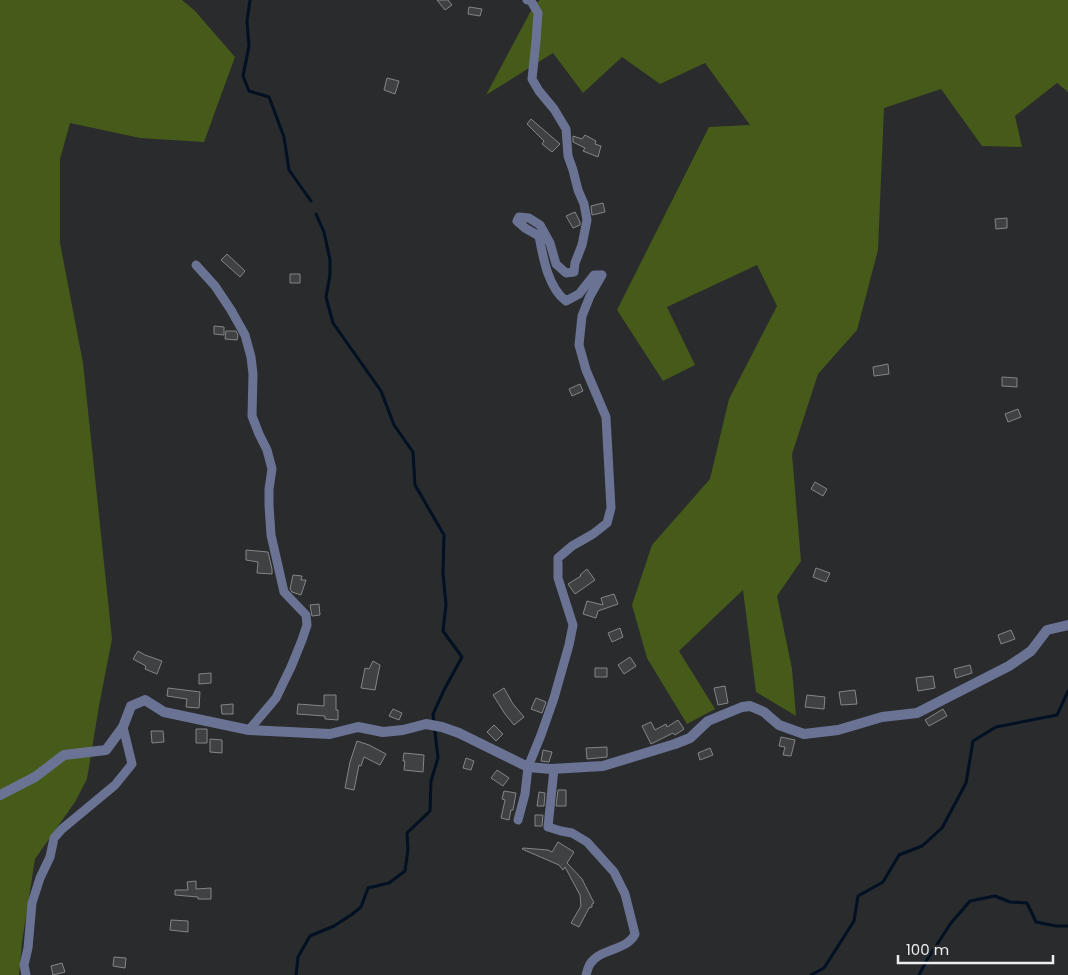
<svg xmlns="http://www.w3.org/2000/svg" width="1068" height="975" font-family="Poppins,sans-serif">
<rect width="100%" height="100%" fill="#2a2b2d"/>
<path fill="#465a19" d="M0 0H182L195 11 235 57 204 142 140 138 70 123 60 159V243L83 363 112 639 99 706 87 779 75 802 35 859 22 942 19 975H0Z
M540 0H1068V92L1057 83 1015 116 1022 147 982 146 941 89 884 108 878 250 857 330 818 374 792 454 801 561 777 596 792 669 796 716 756 692 743 590 679 651 715 709 687 724 647 658 632 605 652 545 710 479 729 399 777 306 757 265 667 307 695 365 663 381 617 310 709 127 750 125 705 63 660 84 622 57 583 93 553 53 486 95 534 5Z"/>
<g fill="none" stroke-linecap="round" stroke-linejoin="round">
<path stroke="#011023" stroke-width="3" d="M250 0 247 21 249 46 243 76 249 91 269 97 284 137 289 170 311 201
M296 975 298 957 310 936 334 926 351 915 361 907 368 888 389 883 405 871 408 849 407 833 430 811 431 781 438 758 433 714 444 690 462 657 443 631 446 605 443 573 444 535 415 485 413 452 394 425 381 391 333 323 326 297 330 275V260L324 232 316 214
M811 975 824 968 854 921 858 896 883 882 899 855 922 846 942 828 966 783 973 741 996 727 1057 715 1068 691
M919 975 928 958 951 923 970 901 995 896 1010 902 1027 903 1036 922 1056 926H1068"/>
</g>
<path fill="#404143" stroke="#838587" d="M437 0H448L452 5 445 10Z
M469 7 482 9 480 16 468 14Z
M387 78 399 81 395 94 384 90Z
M531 119 560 144 552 152 542 144 544 141 527 124Z
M585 135 596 141 595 144 601 146 598 157 583 151 585 148 573 142V136L582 139Z
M603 203 605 212 592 215 591 206Z
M575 212 580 222V225L573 228 566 216Z
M1007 218V228L996 229 995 219Z
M227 254 245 271 240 277 221 260Z
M290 274H300V283H290Z
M214 326 224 327V335L214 334Z
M226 331H236L238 335 237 340 225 339Z
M888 364 889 374 874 376 873 367Z
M1002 377 1017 378V387L1002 386Z
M580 384 583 391 572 396 569 389Z
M1018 409 1021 417 1008 422 1005 414Z
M815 482 827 489 823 496 811 489Z
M246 550 268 552 272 569V574L257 573 258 562 246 560Z
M816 568 830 573 826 582 813 577Z
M587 569 595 580 575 594 568 584 581 576 580 575Z
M293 575 302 576 301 580H306L301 595 292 592 290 589Z
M614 594 618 604 598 611 596 618 583 614 587 601 603 605 601 598Z
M319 604 320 615 312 616 310 605Z
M620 628 623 637 612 642 608 633Z
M1011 630 1015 639 1001 644 998 635Z
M138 651 145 655 162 661 157 674 145 669 146 666 133 659Z
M630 657 636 666 624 674 618 665Z
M373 661 380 665 375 690 361 688 365 668 369 669Z
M970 665 972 673 956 678 954 669Z
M595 668H607V677H595Z
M211 673V683L199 684V674Z
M933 676 935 688 918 691 916 678Z
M725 686 728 703 718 705 714 688Z
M168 688 200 692 199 708 186 707 187 699 167 696Z
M504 688 513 704 524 717 514 725 505 714 493 695Z
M855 690 857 704 841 705 839 692Z
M324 695H336V710H338V720L325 719V716L297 714 298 704 324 706Z
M807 695 825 697 824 709 805 707Z
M536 698 546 702 542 713 531 709Z
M233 704V714H222L221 705Z
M393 709 402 713 399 720 389 716Z
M943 709 947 716 929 726 925 720Z
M678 720 684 729 675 735 673 733 651 744 642 726 651 722 655 730 666 724 667 727Z
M494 725 503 734 496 741 487 732Z
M196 729H207V743H196Z
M151 731H163L164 742 152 743Z
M781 737 795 740 791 756 783 755 785 747 779 746Z
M210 739 222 740V753L210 752Z
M357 741 369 745 386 754 380 765 364 757 361 766 359 765 354 790 345 788 350 762Z
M607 747V757L587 759 586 748Z
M710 748 713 755 700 760 698 753Z
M543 750 552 752 549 762 541 761Z
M404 753 424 755 423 772 404 770 405 761H403Z
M466 758 474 761 471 770 463 768Z
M497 770 509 778 503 786 491 778Z
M558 790H566V806H556Z
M504 791 516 793 513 810H511L509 820 501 818 505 800 502 799Z
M539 792 545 793 544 806H537Z
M535 815H543L542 826H535Z
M558 842 574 852 567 863 582 879 594 903 592 904V907L589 908 579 927 571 923 581 906 580 895 565 867 563 870 559 865 522 849 523 848 548 850 552 852Z
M196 881V889L211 888V899H198V897L175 895V890H188L187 882Z
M171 920 188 921V932L170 930Z
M114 957 126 958 125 968 113 966Z
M62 963 65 972 53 975 51 966Z"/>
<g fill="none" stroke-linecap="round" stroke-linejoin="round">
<path stroke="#6a7394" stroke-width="9" d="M527 0 531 1 538 13 536 41 532 79 539 91 554 109 566 129 568 156 573 170 578 190 584 204 587 220 582 245 575 263 574 272 566 273 556 264 550 243 540 225 529 218 519 217 517 221 525 228 539 236C543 257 548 288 566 301L579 294 594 275H602
M196 265 215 286 231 310 245 335 251 357 253 374 252 416 259 434 267 450 272 469 269 489V505L271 535 284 592 306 615 307 625 302 640 291 667 276 698 249 730
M554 769 548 827 561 831 572 833 587 842 614 872 625 894 635 934C627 951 600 948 590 964 588 967 587 972 586 975
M518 820 525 794 528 767 541 735 554 698 569 645 573 625 558 578V558L572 546 593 534 607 523 611 508 606 417 586 370 579 345 582 316 590 296 602 275
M26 975 24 965 28 948 32 903 40 878 50 857 54 838 62 829 115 785 132 764 123 727"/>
<path stroke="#6a7394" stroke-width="10" d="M0 795 35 777 64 755 106 750 123 727 131 706 145 700 164 712 249 730 330 734 358 727 383 732 403 730 426 724 442 727 459 733 528 767 551 769 603 766 675 744 690 738 708 721 742 707 750 706 764 712 779 725 804 734 838 730 882 717 917 713 1009 666 1031 651 1047 630 1068 625"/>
</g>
<path d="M898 955v8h155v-8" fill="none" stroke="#ecedee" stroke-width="2.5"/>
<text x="906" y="955" font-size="15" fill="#ecedee" stroke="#2a2b2d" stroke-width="4" paint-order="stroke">100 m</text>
</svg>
